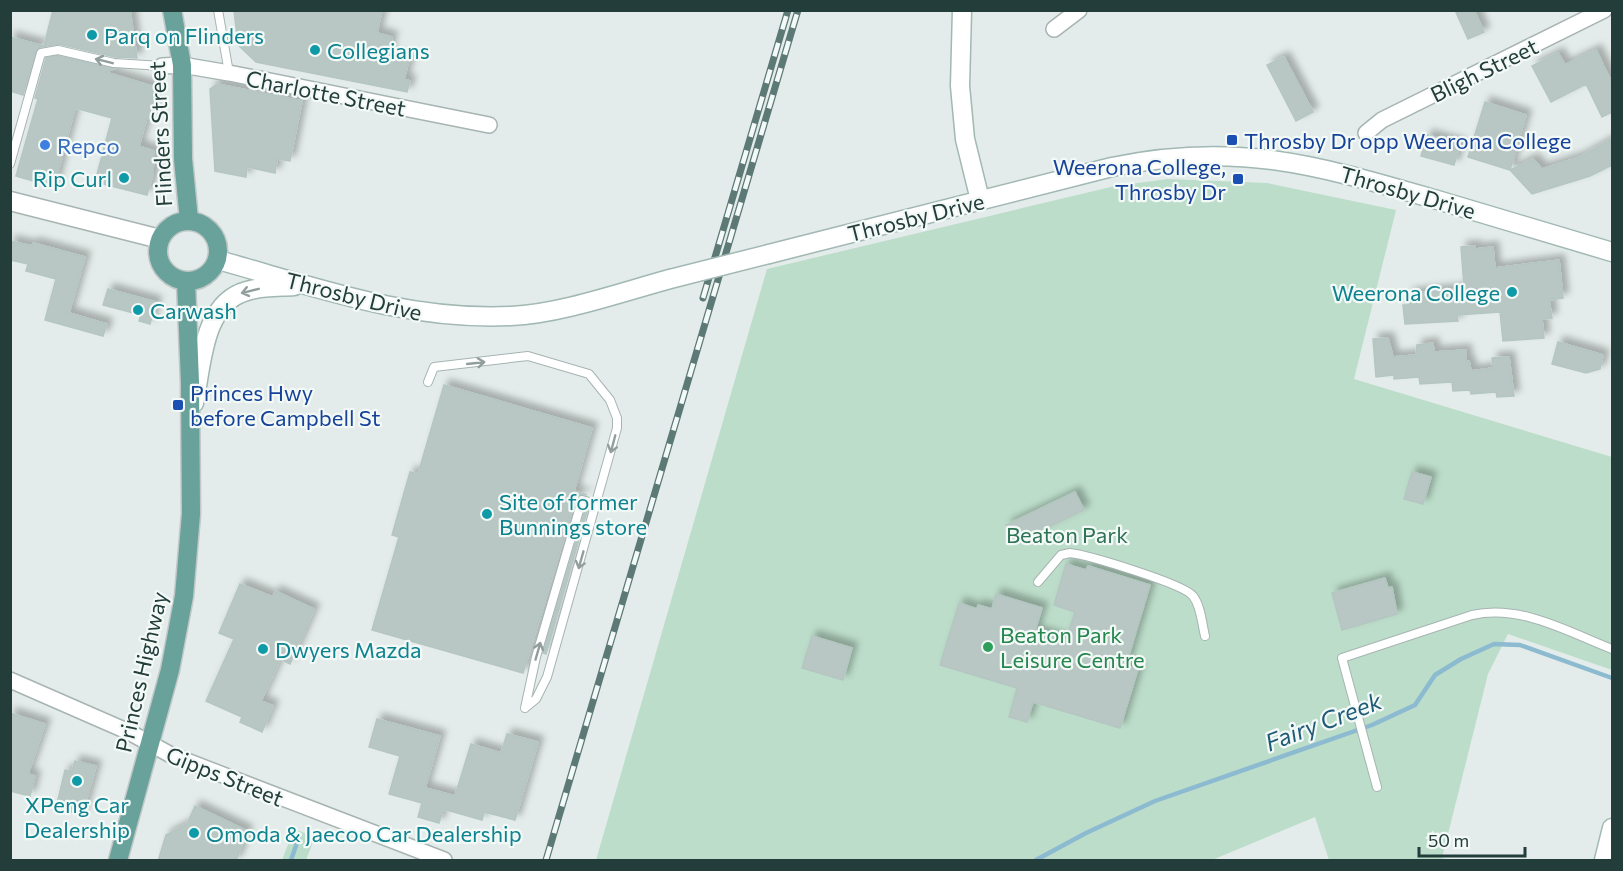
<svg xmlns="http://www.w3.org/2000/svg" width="1623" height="871" font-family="Commissioner,sans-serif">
<defs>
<filter id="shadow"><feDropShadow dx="5.5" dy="-5.5" stdDeviation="3" flood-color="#0004"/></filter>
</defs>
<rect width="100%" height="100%" fill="#e3ecea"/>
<path fill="#bcddca" d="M1168 179 1267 183 1396 210 1354 379 1612 457V670L1508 634 1488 674 1442 858 1449 860H1329L1315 817 1212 860H596L767 269 1115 186Z
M294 829 315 837 306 860H282Z"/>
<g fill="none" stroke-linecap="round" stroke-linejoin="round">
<path stroke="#8cbad0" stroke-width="4.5" d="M291 860 299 837
M1036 860 1086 833 1155 801 1372 725 1415 705 1435 675 1461 659 1494 644 1520 645 1612 678"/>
</g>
<path fill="#b8c7c3" stroke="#b5c6c2" stroke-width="1.5" filter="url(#shadow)" d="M53 10H130L137 58 115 57 59 44 40 47 35 51 23 95 10 91V37L44 46Z
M234 10H382L377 33 392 37 388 54 409 60 404 79 410 81 407 92 256 62 238 45Z
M1455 10H1474L1484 32 1468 39Z
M1596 50 1612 83V112L1602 117 1586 84 1551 102 1532 66 1558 53 1565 65Z
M58 56 114 69 105 72 152 86 153 118 147 117 139 146 154 151 153 174 147 195 95 182 112 118 75 108 54 187 16 176 38 99 35 98 46 58Z
M1284 57 1313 112 1296 121 1267 65Z
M217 84 302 101 290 161 277 159 275 173 247 167 246 177 215 171 210 89Z
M1485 102 1526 115 1510 170 1468 157Z
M1427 135 1460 144 1454 165 1421 156Z
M1612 139V165L1590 176 1532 194 1510 170 1533 159 1542 169 1580 157Z
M10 241 32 246 33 243 85 257 69 313 107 324 103 336 45 320 56 279 26 271 28 264 10 260Z
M1475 246V249L1493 247 1495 268 1559 260 1563 298 1549 300 1552 318 1542 319 1544 338 1503 341 1500 312 1457 315 1458 321 1405 324 1403 305H1410L1408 294 1460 289V286H1464L1461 247Z
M108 289 156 302 150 324 139 321 141 315 103 305Z
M1388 338 1393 357 1416 355 1417 345 1433 343 1434 352 1466 350V361H1469L1471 371 1493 368 1492 358 1509 357 1514 396 1497 397 1496 392 1471 394 1470 390 1453 391 1452 382 1420 384 1419 377 1394 379V375L1376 377 1373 339Z
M1558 342 1603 355 1600 369 1586 373 1552 364Z
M444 385 592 428 574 491 587 495 580 494 576 498 523 673 372 630 399 537 392 535 410 472 418 474Z
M1412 472 1431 477 1423 504 1404 499Z
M1075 492 1084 510 1015 543 1006 525Z
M586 507 588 508 546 654 543 653Z
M1066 564 1086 570 1088 566 1150 585 1126 665 1138 669 1120 728 1033 702 1027 722 1009 717 1017 688 940 665 959 603 977 609 978 605 992 609 996 594 1042 608 1035 631 1066 640 1075 612 1054 605Z
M1385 578 1388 588 1392 587 1397 614 1342 630 1332 593Z
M240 584 273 597 275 591 314 609 290 664 280 659 261 701 273 706 262 732 240 722 242 717 206 701 234 639 219 633Z
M812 636 852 648 843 680 802 668Z
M10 713 45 724 28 774 35 776 30 796 10 791Z
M377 719 440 736 425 788 455 796 471 744 501 753 507 734 538 742 515 820 484 812 482 820 443 809 439 823 418 817 422 803 389 794 400 756 369 747Z
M75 761 96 766 82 815 56 808 65 770 72 771Z
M195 806 247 831 236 861H158L166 835 187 824Z"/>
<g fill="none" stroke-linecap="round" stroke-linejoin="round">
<defs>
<path id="service" d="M218 10 229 73
M10 164 41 53 58 50 114 63 162 66
M428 382 434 367 528 356 589 374 610 400 617 418V428L547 677 536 699 525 708
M1038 582 1061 555 1070 553C1088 555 1184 584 1193 596 1201 606 1202 624 1205 636
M525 708 536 657 582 500 597 504
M1377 787 1342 658 1472 615C1521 604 1568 632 1612 649"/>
<path id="minor" d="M1054 29 1079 10
M162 66 182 65 229 73 489 125
M1366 133 1382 120 1604 10
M10 680 129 732 171 755 444 860"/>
<path id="tertiary" d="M10 201 160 239"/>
<path id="secondary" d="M962 10 960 86 965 139 980 200
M769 254 1112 167C1236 141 1316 165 1434 199 1493 217 1553 234 1612 252
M218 260C316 287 407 321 511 316 560 314 622 292 670 279
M194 403C202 366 202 303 247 291 262 286 279 287 294 286
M1604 860 1612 828"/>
<path id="primary" d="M172 10 182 65 183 159 189 220
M158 251a30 30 0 1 1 60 0a30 30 0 1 1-60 0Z
M118 860 170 670 184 596 191 514 190 382 186 281"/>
</defs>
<use href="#service" stroke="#a6b4b2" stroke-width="10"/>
<use href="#minor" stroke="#a6b4b2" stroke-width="18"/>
<use href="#tertiary" stroke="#a6b4b2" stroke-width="21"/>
<use href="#secondary" stroke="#a1b8b3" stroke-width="21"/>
<use href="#primary" stroke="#c1c9c8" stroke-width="21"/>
<use href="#service" stroke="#fff" stroke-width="8"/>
<use href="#minor" stroke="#fff" stroke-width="15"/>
<use href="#tertiary" stroke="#fff" stroke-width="18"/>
<use href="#secondary" stroke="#fff" stroke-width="18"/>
<use href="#primary" stroke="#69a19b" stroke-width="18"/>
<defs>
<path id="rail" d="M703 298 788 10
M546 860 798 10"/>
</defs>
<use href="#rail" stroke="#5d7976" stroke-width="7"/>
<use href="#rail" stroke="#f3f9f7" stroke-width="4.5" stroke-dasharray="14" stroke-linecap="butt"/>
<defs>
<path id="secondary-bridge" d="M670 279 769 254"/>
</defs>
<use href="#secondary-bridge" stroke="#a1b8b3" stroke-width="21" stroke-linecap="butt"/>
<use href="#secondary-bridge" stroke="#fff" stroke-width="18"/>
</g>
<defs><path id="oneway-shaft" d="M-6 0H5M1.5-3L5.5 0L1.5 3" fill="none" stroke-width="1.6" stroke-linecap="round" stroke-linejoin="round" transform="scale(1.5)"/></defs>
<g stroke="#919e9c">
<use href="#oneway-shaft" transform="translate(104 61) rotate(-166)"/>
<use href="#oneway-shaft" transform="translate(250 291) rotate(166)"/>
<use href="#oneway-shaft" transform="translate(476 363) rotate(-6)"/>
<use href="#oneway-shaft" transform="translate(613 444) rotate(105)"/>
<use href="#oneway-shaft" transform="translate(581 560) rotate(106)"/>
<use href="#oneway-shaft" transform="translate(538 651) rotate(-74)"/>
</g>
<g fill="#0f9aa8" stroke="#f3f9f7" stroke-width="2">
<circle cx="92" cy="35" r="6"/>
<circle cx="315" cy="50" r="6"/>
<circle cx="124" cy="178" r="6"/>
<circle cx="1512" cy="292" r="6"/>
<circle cx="138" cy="310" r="6"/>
<circle cx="487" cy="514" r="6"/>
<circle cx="263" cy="649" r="6"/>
<circle cx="77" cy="781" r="6"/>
<circle cx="194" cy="833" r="6"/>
</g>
<g fill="#1a4fb4" stroke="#f3f9f7" stroke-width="2">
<rect x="1226" y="134" width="12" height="12" rx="3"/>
<rect x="1232" y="173" width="12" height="12" rx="3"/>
<rect x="172" y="399" width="12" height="12" rx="3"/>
</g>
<circle fill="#3f7fe0" stroke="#f3f9f7" stroke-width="2" cx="45" cy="145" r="6"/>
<circle fill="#2e9e5b" stroke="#f3f9f7" stroke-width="2" cx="988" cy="647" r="6"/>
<g text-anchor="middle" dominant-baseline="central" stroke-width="4.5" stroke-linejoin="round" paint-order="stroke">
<g font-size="22" fill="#0d838f" stroke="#f3f9f7" text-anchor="start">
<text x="104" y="35">Parq on Flinders</text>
<text x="327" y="50">Collegians</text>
<text x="112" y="178" text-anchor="end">Rip Curl</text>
<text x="1500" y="292" text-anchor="end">Weerona College</text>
<text x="150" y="310">Carwash</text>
<text x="499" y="501">Site of former<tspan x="499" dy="25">Bunnings store</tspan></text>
<text x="275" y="649">Dwyers Mazda</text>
<text x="77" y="804" text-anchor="middle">XPeng Car<tspan x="77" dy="25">Dealership</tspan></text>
<text x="206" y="833">Omoda &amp; Jaecoo Car Dealership</text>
</g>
<g font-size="22" fill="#233d3a" stroke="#f3f9f7">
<text transform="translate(1484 70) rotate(-26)">Bligh Street</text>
<text transform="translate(326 93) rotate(11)">Charlotte Street</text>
<text transform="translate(160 134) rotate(-93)">Flinders Street</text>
<text transform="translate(1408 192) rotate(16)">Throsby Drive</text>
<text transform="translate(916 217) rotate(-14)">Throsby Drive</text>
<text transform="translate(354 296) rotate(14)">Throsby Drive</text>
<text transform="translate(141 672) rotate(-77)">Princes Highway</text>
<text transform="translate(225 776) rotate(22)">Gipps Street</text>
</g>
<g font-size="22" fill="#164399" stroke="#f3f9f7" text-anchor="start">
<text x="1244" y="140">Throsby Dr opp Weerona College</text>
<text x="1226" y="166" text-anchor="end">Weerona College,<tspan x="1226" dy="25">Throsby Dr</tspan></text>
<text x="190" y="392">Princes Hwy<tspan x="190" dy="25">before Campbell St</tspan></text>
</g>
<g font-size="22" fill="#366cbe" stroke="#f3f9f7" text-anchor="start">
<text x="57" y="145">Repco</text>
</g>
<g font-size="22" fill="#2e7354" stroke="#f3f9f7">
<text x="1067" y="534">Beaton Park</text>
</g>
<g font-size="22" fill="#27864d" stroke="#f3f9f7" text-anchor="start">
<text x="1000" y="634">Beaton Park<tspan x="1000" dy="25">Leisure Centre</tspan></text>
</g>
<g font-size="24" font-style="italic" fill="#1e5a78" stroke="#f3f9f7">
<text transform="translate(1323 721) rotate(-21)">Fairy Creek</text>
</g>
</g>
<rect width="1623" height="871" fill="none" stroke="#233d3a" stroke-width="24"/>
<path d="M1419 847v9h106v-9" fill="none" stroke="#233d3a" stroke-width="3"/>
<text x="1428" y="847" font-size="18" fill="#233d3a" stroke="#f3f9f7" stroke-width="4.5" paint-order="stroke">50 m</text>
</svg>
